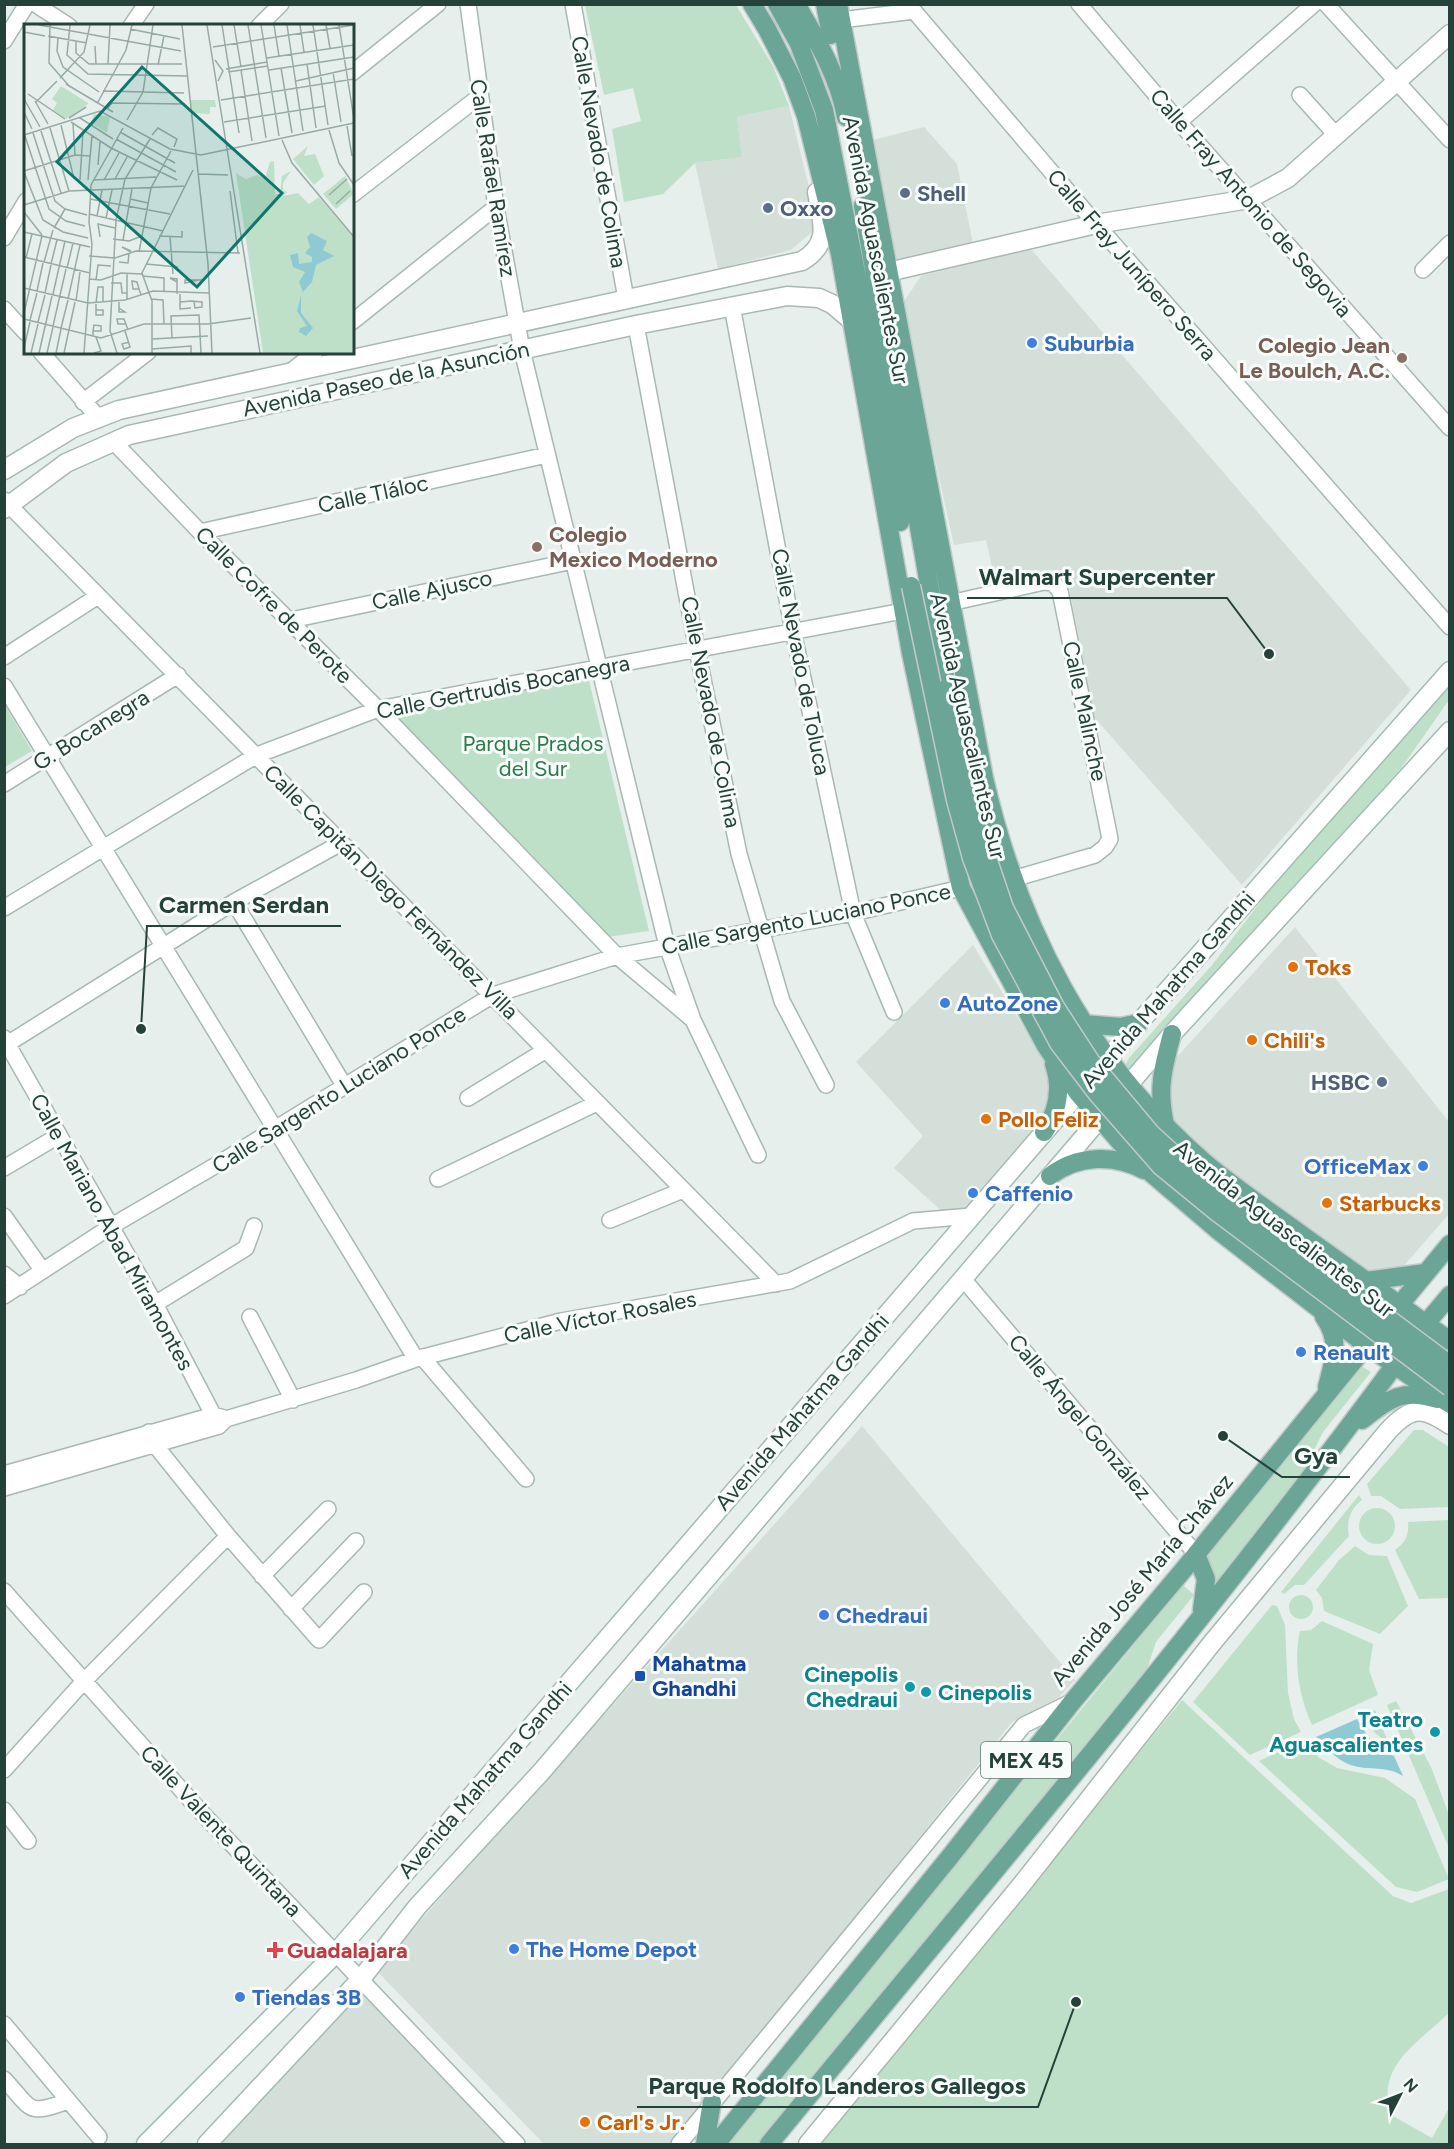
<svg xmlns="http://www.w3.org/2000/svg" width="1454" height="2149" font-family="Figtree,sans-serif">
<rect width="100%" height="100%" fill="#e6efeb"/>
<path fill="#d4dfda" d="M789 106 817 220 812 232 791 250 718 269 695 163 742 157 737 117Z
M924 127 957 164 973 244 897 263 869 141Z
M1030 248 1411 690 1242 885 1094 717 1066 571 995 581 986 540 954 545 901 306 921 276Z
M1295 927 1449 1122V1214L1401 1269 1376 1273 1367 1270 1243 1181 1204 1151 1170 1119 1167 1072 1175 1059Z
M973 945 1044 1060 1053 1106 954 1222 894 1168 923 1136 856 1062Z
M862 1426 1075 1680 1059 1697 1012 1722 673 2144H544L376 1970Z
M355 1986 506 2144H195Z"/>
<path fill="#bfe0c8" d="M585 5H736L773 66 789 106 737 117 742 157 695 163 663 194 624 202 612 129 641 121 633 88 604 95Z
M587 672 649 931 607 937 386 709Z
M1449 677V700L1402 767 1306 880 1131 1072 1125 1067 1128 1059 1212 965 1278 879Z
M4 704 32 751 5 767H4Z
M1358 1364 1371 1372 1323 1432 1288 1502 1219 1589 1203 1551Z
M1414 1430H1423L1449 1447V1507L1400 1509 1381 1496H1371L1367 1484Z
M1359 1495 1362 1500C1350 1509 1346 1522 1349 1536L1304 1585H1295L1284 1594 1281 1592Z
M1359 1526a18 18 0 1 1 36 0a18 18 0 1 1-36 0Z
M1449 1520V1598L1419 1599 1395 1550C1406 1542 1409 1535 1408 1522Z
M1355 1546 1369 1555 1387 1556 1408 1606 1380 1634 1324 1611 1322 1598 1316 1590 1339 1560Z
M1183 1585 1194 1595 1156 1642 1143 1681 767 2144H726Z
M1289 1607a12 12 0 1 1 24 0a12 12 0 1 1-24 0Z
M1272 1605 1277 1606 1285 1625 1288 1693 1294 1719 1301 1732 1250 1755 1193 1702Z
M1322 1621 1373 1644 1369 1670 1378 1695 1312 1725C1299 1696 1293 1662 1300 1631L1311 1630Z
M1182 1700 1393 1896 1411 1903 1449 1889V2013C1418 2043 1375 2066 1391 2115L1432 2138 1449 2108V2144H820Z
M1396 1701 1431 1767 1449 1815V1848L1387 1705Z
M1375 1710 1389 1744 1375 1733 1363 1716Z
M1305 1740 1318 1757 1337 1768 1385 1778 1415 1799 1449 1879 1417 1892 1396 1887 1259 1761Z"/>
<path fill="#8ec9d4" d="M1357 1719C1367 1736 1375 1748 1394 1756L1403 1776C1383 1764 1367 1772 1348 1764 1336 1759 1325 1746 1316 1737Z"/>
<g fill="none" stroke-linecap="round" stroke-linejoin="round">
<defs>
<path id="minor" d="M35 4 69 26
M468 4 496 207 522 350 667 946 693 1020 758 1155
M573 4 626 299
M1079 4 1179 122 1450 428
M1326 4 1450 140
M841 20 914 11 1096 224 1450 627
M131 26 146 4
M259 26 281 4
M4 41 27 4
M352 73 438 4
M1300 95 1336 135
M1179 122 1314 4
M352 195 480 96
M4 238 26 201
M1423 270 1450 243
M732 306 793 631 853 913 894 1012
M4 309 26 333
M352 322 496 207
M636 325 697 650 739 854 782 1001 826 1085
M41 352 97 416
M289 373 315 352
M83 402 148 352
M113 441 200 532 378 709 617 956 692 1019
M4 500 776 1284
M200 532 547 455
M950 603 1044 582 1053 583 1060 591 1110 839 1105 847 1095 855 1013 879
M291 620 573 561
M4 657 98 596
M4 686 416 1359
M4 784 178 675
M234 902 345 1087
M4 908 257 755 378 709 903 611
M4 1038 155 1304 219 1426
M4 1046 234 902 341 843
M468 1098 546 1050
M4 1168 58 1136
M438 1179 597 1103
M4 1216 43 1271
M610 1220 683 1190
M4 1274 20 1287
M964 1280 1196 1554
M4 1296 110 1227 218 1164 493 995 617 956 853 913 961 888
M155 1304 246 1248 254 1226
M250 1317 293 1400
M422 1357 526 1479
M149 1432 155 1445 228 1536 319 1640 364 1592
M4 1474 214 1415 224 1418
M4 1488 219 1426 226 1419 356 1380 416 1359 561 1321 790 1281 913 1221 971 1216
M262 1576 328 1509
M4 1591 202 1813 517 2144
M291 1609 356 1541
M4 1770 84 1681 228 1536
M4 1810 28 1841
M4 2024 99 2137
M4 2079C33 2110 26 2116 68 2101
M679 2144 1024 1725 1073 1701"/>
<path id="tertiary" d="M888 272 1096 224 1249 199 1288 178 1450 34
M4 470 73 428 119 410 802 261C832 243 822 221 817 192
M4 509 66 463 129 435 636 325 787 296 819 298 832 304 852 321
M808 2144 1023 1883 1212 1643 1388 1431C1411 1406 1423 1406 1450 1425"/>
<path id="secondary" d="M146 2144 335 1954 1122 1042 1450 671
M207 2144 361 1979 417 1907 542 1771 1172 1034 1450 731"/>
<path id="primary" d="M752 4 767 29 792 78 806 116 840 254 911 653 961 888 1046 1046 1078 1093 1120 1142 1151 1173 1220 1232 1366 1345 1450 1404
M777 4 799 44 824 110 873 358 900 522
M796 4C817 40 839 77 846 117
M825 4 831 35
M838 4 984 778C1019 929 1086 1059 1204 1162 1235 1188 1269 1211 1302 1235 1351 1270 1401 1306 1450 1341
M863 206 947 688
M1083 1024 1121 1027 1139 1023
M1165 1124C1157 1089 1163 1068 1172 1034
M1044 1132C1058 1111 1062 1088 1054 1064
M1050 1176C1077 1155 1114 1154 1144 1170
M1366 1281 1425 1273
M1392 1314 1450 1244
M1324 1317C1341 1340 1334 1361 1327 1387
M1418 1333 1450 1295
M1362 1420C1389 1399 1402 1388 1437 1399
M1196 1554 1206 1579 1202 1610
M705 2144 712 2102
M716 2144 949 1858 1073 1701 1185 1568 1374 1336
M769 2144C982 1885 1201 1628 1400 1358"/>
</defs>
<use href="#minor" stroke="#a8b8b2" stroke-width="18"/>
<use href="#tertiary" stroke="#a8b8b2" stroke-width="21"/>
<use href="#secondary" stroke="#a4bbb3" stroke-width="21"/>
<use href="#primary" stroke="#c2cac8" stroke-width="21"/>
<use href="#minor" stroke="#fff" stroke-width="15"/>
<use href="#tertiary" stroke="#fff" stroke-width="18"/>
<use href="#secondary" stroke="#fff" stroke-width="18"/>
<use href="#primary" stroke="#6aa596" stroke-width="18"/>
<defs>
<path id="primary-bridge" d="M911 586 956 800 972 858 1001 935 1059 1043 1098 1094 1161 1166 1216 1211 1450 1387
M947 688 974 819 1004 908 1055 1007 1090 1061 1151 1134 1197 1176 1450 1365"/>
</defs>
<use href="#primary-bridge" stroke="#c2cac8" stroke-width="21" stroke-linecap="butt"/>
<use href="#primary-bridge" stroke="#6aa596" stroke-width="18"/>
</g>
<g fill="#5c6f8a" stroke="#f7fbf9" stroke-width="2">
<circle cx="905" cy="193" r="6"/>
<circle cx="768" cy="208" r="6"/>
<circle cx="1382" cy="1082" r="6"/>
</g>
<g fill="#3f7fe0" stroke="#f7fbf9" stroke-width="2">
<circle cx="1032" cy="343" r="6"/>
<circle cx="945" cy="1003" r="6"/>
<circle cx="1423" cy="1166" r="6"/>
<circle cx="973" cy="1193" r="6"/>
<circle cx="1301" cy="1352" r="6"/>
<circle cx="824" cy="1615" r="6"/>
<circle cx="514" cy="1949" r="6"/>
<circle cx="240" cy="1997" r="6"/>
</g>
<g fill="#8d6e63" stroke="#f7fbf9" stroke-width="2">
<circle cx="1402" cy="358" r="6"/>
<circle cx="537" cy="547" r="6"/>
</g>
<g fill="#e8710a" stroke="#f7fbf9" stroke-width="2">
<circle cx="1293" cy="967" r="6"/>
<circle cx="1252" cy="1040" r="6"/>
<circle cx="986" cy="1119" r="6"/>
<circle cx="1327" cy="1203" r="6"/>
<circle cx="585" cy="2122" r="6"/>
</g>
<rect fill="#1a4fb4" stroke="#f7fbf9" stroke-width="2" x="634" y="1670" width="12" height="12" rx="3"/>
<g fill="#0f9aa8" stroke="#f7fbf9" stroke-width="2">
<circle cx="910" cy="1687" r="6"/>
<circle cx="926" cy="1692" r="6"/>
<circle cx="1435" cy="1732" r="6"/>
</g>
<path fill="#e0444e" stroke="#f7fbf9" stroke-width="2" d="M272 1941h6v6h6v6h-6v6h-6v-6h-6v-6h6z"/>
<g text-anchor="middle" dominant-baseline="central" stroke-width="6" stroke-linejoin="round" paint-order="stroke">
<rect fill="#f7fbf9" stroke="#637a73" stroke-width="1.5" x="981" y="1742" width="90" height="36" rx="4.5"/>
<g font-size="21" font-weight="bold" fill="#24423a">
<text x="1026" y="1760">MEX 45</text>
</g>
<g font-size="22" fill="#24423a" stroke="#f7fbf9">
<text transform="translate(599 152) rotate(80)">Calle Nevado de Colima</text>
<text transform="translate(493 178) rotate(81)">Calle Rafael Ramírez</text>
<text transform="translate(1251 203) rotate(49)">Calle Fray Antonio de Segovia</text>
<text transform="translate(876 250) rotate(79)">Avenida Aguascalientes Sur</text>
<text transform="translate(1132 265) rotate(49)">Calle Fray Junípero Serra</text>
<text transform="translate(386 379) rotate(-12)">Avenida Paseo de la Asunción</text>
<text transform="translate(373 494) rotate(-12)">Calle Tláloc</text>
<text transform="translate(432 590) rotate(-12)">Calle Ajusco</text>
<text transform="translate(274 605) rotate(45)">Calle Cofre de Perote</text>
<text transform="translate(801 662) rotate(79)">Calle Nevado de Toluca</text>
<text transform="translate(503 687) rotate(-11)">Calle Gertrudis Bocanegra</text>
<text transform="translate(1085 711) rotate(78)">Calle Malinche</text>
<text transform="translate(711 712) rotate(79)">Calle Nevado de Colima</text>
<text transform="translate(968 726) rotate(77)">Avenida Aguascalientes Sur</text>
<text transform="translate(91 730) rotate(-32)">G. Bocanegra</text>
<text transform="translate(391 892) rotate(45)">Calle Capitán Diego Fernández Villa</text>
<text transform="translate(806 919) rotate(-11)">Calle Sargento Luciano Ponce</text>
<text transform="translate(1168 990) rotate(-49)">Avenida Mahatma Gandhi</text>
<text transform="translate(339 1090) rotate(-32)">Calle Sargento Luciano Ponce</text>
<text transform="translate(1284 1229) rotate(38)">Avenida Aguascalientes Sur</text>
<text transform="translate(112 1232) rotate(61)">Calle Mariano Abad Miramontes</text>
<text transform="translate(600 1317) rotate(-11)">Calle Víctor Rosales</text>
<text transform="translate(802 1412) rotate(-49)">Avenida Mahatma Gandhi</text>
<text transform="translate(1080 1417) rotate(50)">Calle Ángel González</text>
<text transform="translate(1142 1580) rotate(-50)">Avenida José María Chávez</text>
<text transform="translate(485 1780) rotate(-49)">Avenida Mahatma Gandhi</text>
<text transform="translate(221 1831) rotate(47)">Calle Valente Quintana</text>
</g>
<g font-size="22" font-weight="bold" fill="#4e5e75" stroke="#f7fbf9" text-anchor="start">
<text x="917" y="193">Shell</text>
<text x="780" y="208">Oxxo</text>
<text x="1370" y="1082" text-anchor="end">HSBC</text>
</g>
<g font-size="22" font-weight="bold" fill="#366cbe" stroke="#f7fbf9" text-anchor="start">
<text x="1044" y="343">Suburbia</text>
<text x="957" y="1003">AutoZone</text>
<text x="1411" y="1166" text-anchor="end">OfficeMax</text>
<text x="985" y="1193">Caffenio</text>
<text x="1313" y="1352">Renault</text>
<text x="836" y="1615">Chedraui</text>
<text x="526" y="1949">The Home Depot</text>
<text x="252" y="1997">Tiendas 3B</text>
</g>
<g font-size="22" font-weight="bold" fill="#785e54" stroke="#f7fbf9" text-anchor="end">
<text x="1390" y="345">Colegio Jean<tspan x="1390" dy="25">Le Boulch, A.C.</tspan></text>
<text x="549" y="534" text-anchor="start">Colegio<tspan x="549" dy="25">Mexico Moderno</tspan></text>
</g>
<g font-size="22" fill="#2d7a4b" stroke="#f7fbf9">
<text x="533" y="743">Parque Prados<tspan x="533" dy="25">del Sur</tspan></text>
</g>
<g font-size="22" font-weight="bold" fill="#c56008" stroke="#f7fbf9" text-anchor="start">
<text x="1305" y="967">Toks</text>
<text x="1264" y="1040">Chili's</text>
<text x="998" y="1119">Pollo Feliz</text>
<text x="1339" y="1203">Starbucks</text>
<text x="597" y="2122">Carl's Jr.</text>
</g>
<g font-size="22" font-weight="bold" fill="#164399" stroke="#f7fbf9" text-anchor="start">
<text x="652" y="1663">Mahatma<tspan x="652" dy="25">Ghandhi</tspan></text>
</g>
<g font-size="22" font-weight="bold" fill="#0d838f" stroke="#f7fbf9" text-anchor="end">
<text x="898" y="1674">Cinepolis<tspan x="898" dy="25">Chedraui</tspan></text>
<text x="938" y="1692" text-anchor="start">Cinepolis</text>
<text x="1423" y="1719">Teatro<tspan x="1423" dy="25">Aguascalientes</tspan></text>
</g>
<g font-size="22" font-weight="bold" fill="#be3a42" stroke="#f7fbf9" text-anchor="start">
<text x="287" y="1950">Guadalajara</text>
</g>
</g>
<g transform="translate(24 24)">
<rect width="330" height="330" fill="#e6efeb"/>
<path d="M37 62 64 79V80L42 95 29 86 33 79 28 75ZM166 76H191L192 83H186V90L167 89ZM70 90 86 93 83 109 67 99ZM284 122 280 132 291 130 300 152 290 161 269 135ZM250 137 251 170H256L258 152 267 147 259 159V166L263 168 259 172 274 169 285 180 295 173 330 214V329H239L212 149 222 155 233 151 241 154 246 138ZM321 152 330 170 312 185 299 170Z" fill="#bfe0c8"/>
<path d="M287 209 303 217 299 226 310 232 292 241 288 258 279 268 275 258 281 248 269 243 266 231 274 229 275 240 288 238V233L281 229 286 223 283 213ZM277 271V289L289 304 282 312 275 308 276 304 283 302 273 287Z" fill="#8ec9d4"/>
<path fill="none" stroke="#98aaa4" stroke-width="1.5" d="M15 1 157 27M26 1 25 39 46 63M46 1 43 31 64 50 163 52M158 1 184 240 188 329M183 1 236 329M198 1 215 109M210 1 217 43M224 1 242 114M237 1 255 112M250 1 255 32M263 1 279 107M276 1 280 28M289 1 304 101M302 1 306 24M315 1 330 95M106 5 156 15M0 8 21 12M24 12 63 19M34 14 33 27 39 43 75 68M52 17V29L65 40H158M71 22 72 40M189 23 330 1M243 34 330 21M191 36 199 47 194 57M84 40 86 1M283 40 292 104M134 41 140 12M257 44 268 109M202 45 243 38M217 46 228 117M245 46 330 33M204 48 244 42M309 48 317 98M36 54 60 28 66 1M272 57 330 44M42 60 89 88M79 67 160 69M4 70 41 95M0 75 16 103M197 76 330 55M11 77 24 100M12 78 33 57M74 78 102 26 108 1M84 84 88 79 161 80M0 88 8 105M45 94 62 83M56 94 89 115M103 96 119 68 129 1M47 98 87 124 153 156M200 98 302 82M49 100 51 131M37 101 50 155M323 102 328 132M26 104 45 167M305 106 315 139 330 161M17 107 37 169M96 108 151 139M9 109 31 177 41 185 63 191M0 111 76 87 146 125 177 131 330 99M128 111 134 104 153 115 150 123M1 112 25 185 42 197 61 202M92 115 152 148M258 116 268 139 330 213M74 141 76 118M0 147 51 131 66 132M0 148 19 196 39 208 64 214M174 150 204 151M91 155 103 133M56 156 59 107M64 156 68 112M69 156 132 153M80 156 95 129M206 167 214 229M305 171 323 155M66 175 146 190M106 175 124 179M312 180 326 167M0 181 45 167 162 162M0 188 18 211M65 190 139 207M73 192 78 166M82 194 88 166M30 204 41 185M0 208 66 223M135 212 158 213V207M76 213 74 200 91 204M146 213 149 250M89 215 105 217 118 212M99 216 108 165M107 227 98 223 107 228M115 228 127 164 147 127M65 232 91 234 112 227 216 229M0 233 66 249M2 234 8 210M20 238 29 206M95 238 104 239 105 229M27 240 33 216M122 240 154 243M43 244 49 219M103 249V275M118 252 140 254V267M65 255 77 256 97 249 118 250M72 256 74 241 87 242M174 256 161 259V256H178M87 259H97L98 269H103M0 264 64 279 101 276 129 267 185 269M115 265H109L108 257 113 258 115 265 117 271M13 267 19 239M21 269 27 241M29 270 41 217M153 270V255L146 254 153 258M156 270V285L167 284M44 275 56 221M127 275 139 276 140 300M52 277 56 248M95 278V288H101L95 284M156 278 167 277 178 278V283L171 284 170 278M72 279 74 263H79V278M72 280V291H79V286H72M0 289 18 212M0 295 77 314 120 300H184L227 294M6 296 13 269M14 298 21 271M101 300H94L93 295H100L104 306M29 302 42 245M37 304 44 276M101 307 106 323 100 325 98 320 105 318M69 312V307L70 301 77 302V307H69M148 314 147 292 175 291 177 329M128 315 184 312M0 324 6 298M128 325 167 322V329M7 329 14 300M15 329 28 272M23 329 29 303M32 329 37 305M40 329 51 278M60 329 68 220 65 198 67 161 99 104M70 329 77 327 72 313M93 329 86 307 92 196 101 155 126 115M128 329V277L118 249 169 146"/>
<path fill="#0f766e" fill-opacity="0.15" stroke="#0f766e" stroke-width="3" d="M118 43 258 169 173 263 33 138Z"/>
<rect width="330" height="330" fill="none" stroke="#24423a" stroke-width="3"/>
</g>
<path fill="none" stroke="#24423a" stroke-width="2" d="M1269 654L1227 598H967M141 1029L147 926H341M1223 1436L1282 1477H1350M1076 2002L1038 2107H637"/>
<g fill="#24423a" stroke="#f7fbf9" stroke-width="2">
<circle cx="1269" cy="654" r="6"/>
<circle cx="141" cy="1029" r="6"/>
<circle cx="1223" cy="1436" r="6"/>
<circle cx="1076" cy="2002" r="6"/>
</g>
<g font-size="24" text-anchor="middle" font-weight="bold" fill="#24423a" stroke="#f7fbf9" stroke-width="6" stroke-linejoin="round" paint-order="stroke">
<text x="1097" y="585">Walmart Supercenter</text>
<text x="244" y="913">Carmen Serdan</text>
<text x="1316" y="1464">Gya</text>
<text x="837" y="2094">Parque Rodolfo Landeros Gallegos</text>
</g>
<rect width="1454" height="2149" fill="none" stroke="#24423a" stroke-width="12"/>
<g transform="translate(1400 2095) rotate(48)" stroke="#f7fbf9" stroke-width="4.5" paint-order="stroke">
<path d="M0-4.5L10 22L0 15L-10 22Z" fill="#24423a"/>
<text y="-9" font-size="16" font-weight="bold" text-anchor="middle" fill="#24423a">N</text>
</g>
</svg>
